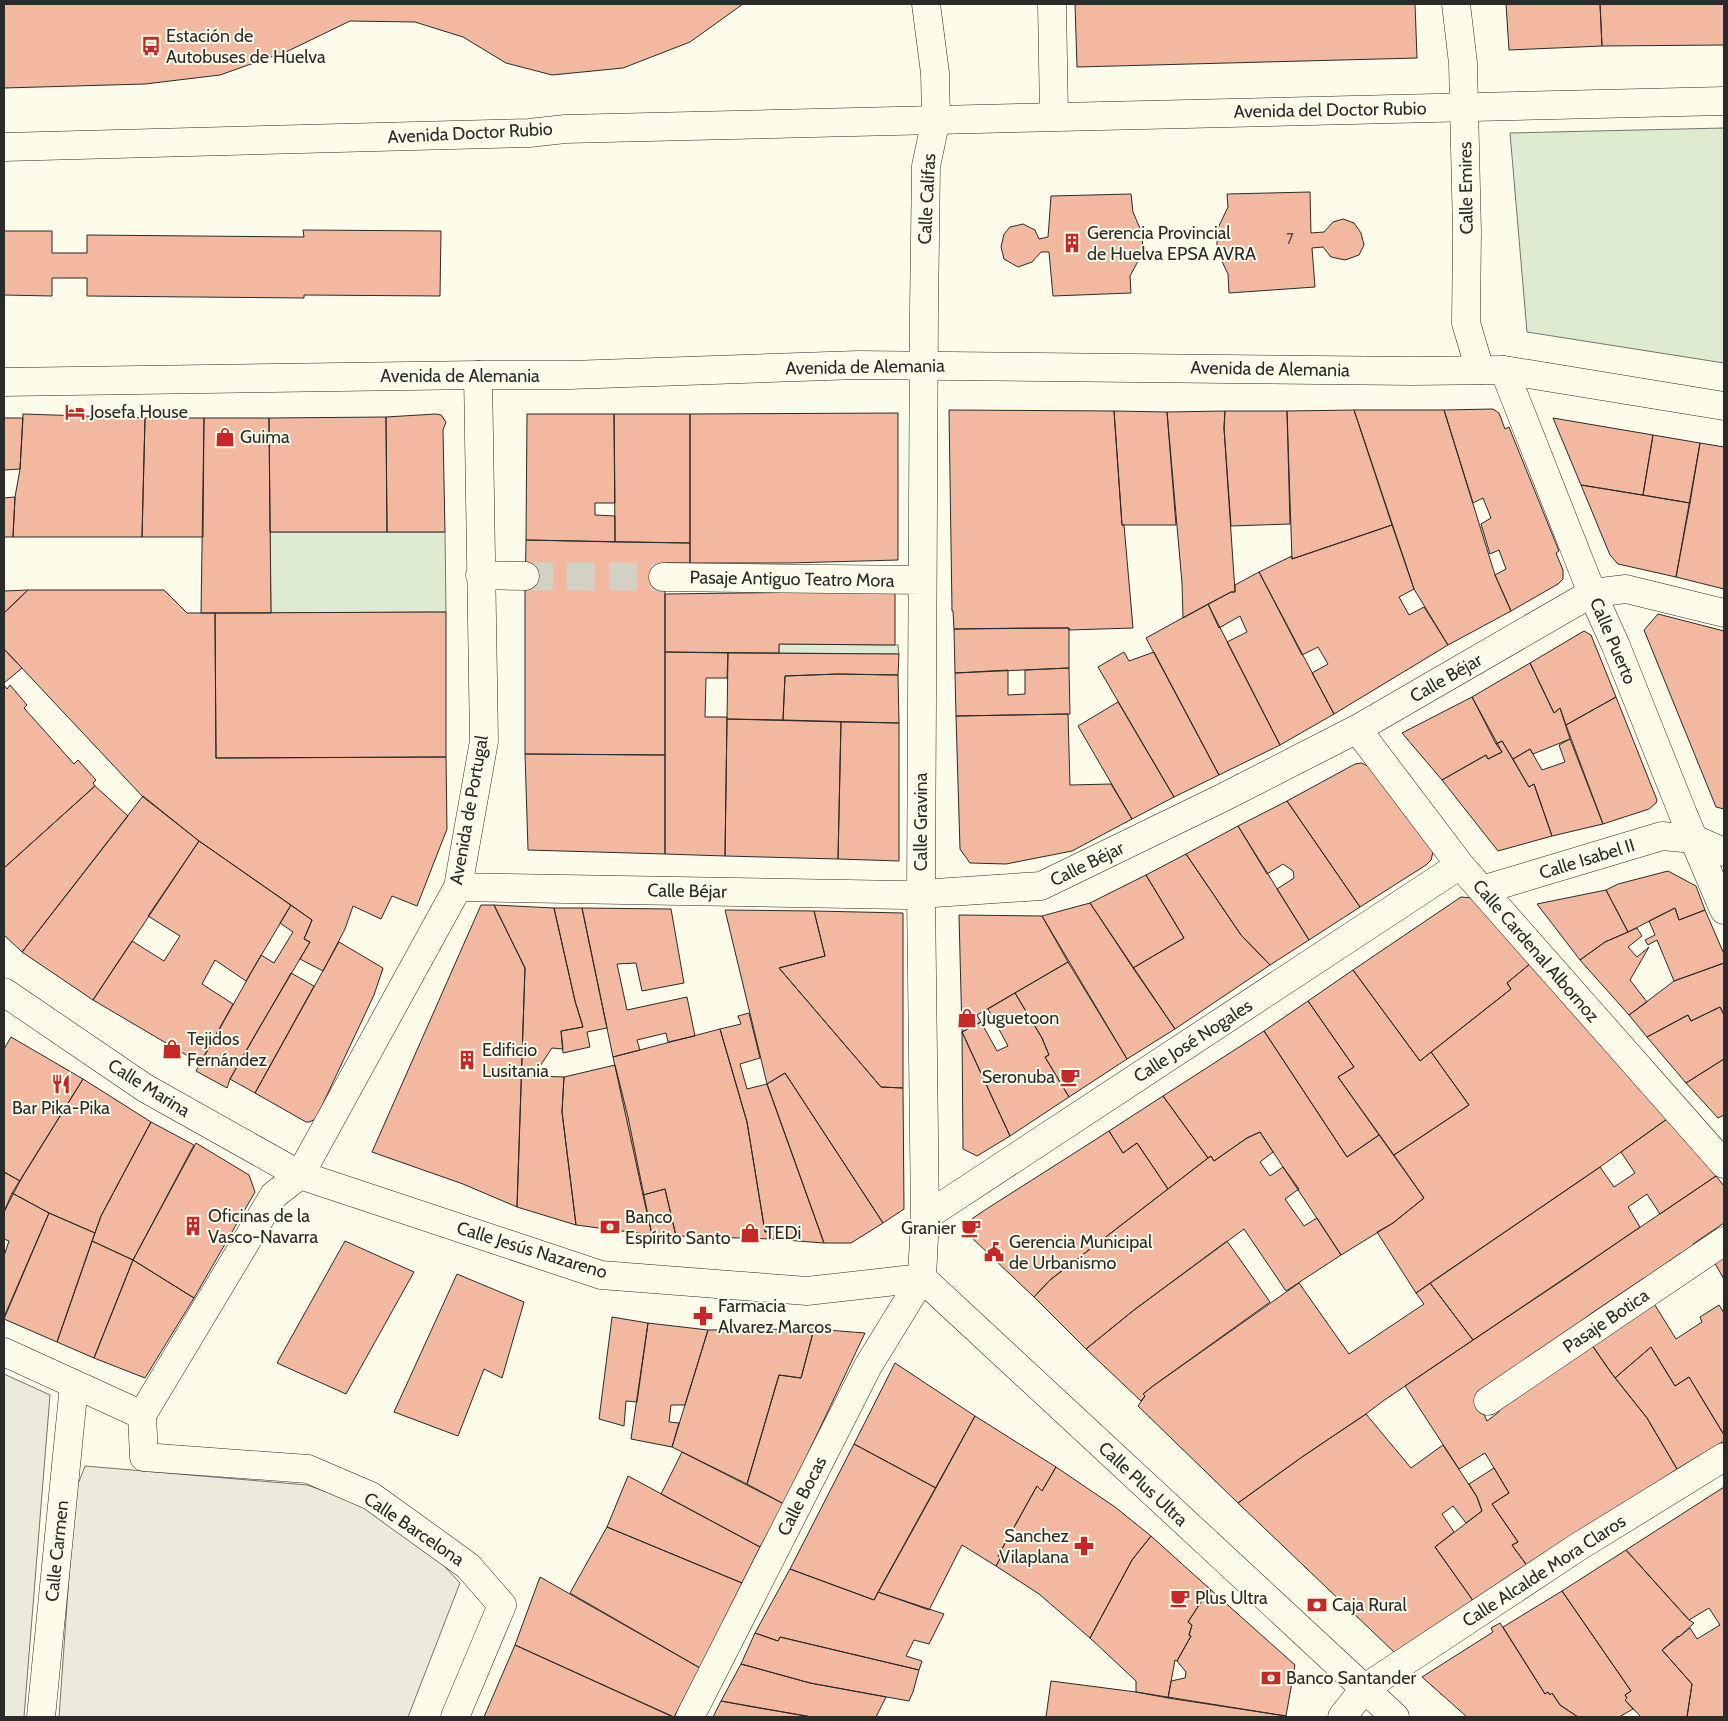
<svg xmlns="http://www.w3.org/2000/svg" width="1728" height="1721" font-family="Cabin,sans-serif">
<rect width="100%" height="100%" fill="#fdfbea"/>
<path fill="#deebd1" stroke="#74746e" d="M1724 128V363L1527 332 1510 133Z
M270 532H445L446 612 271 613Z
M779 644 898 645 899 654 779 653Z"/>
<path fill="#eceadb" stroke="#74746e" d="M4 1374 50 1395 24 1717H4Z
M85 1466 307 1485 368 1506 428 1549 460 1583 408 1717H59L75 1492Z"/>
<path fill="#f2b8a0" stroke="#2b2b2b" d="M4 4H743L690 42 623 68 552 75 506 63 463 37 415 22 350 21 288 51 220 75 145 84 4 88Z
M1075 4H1415L1417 58 1077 67Z
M1506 4H1600L1602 46 1509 50Z
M1600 4H1724V45L1602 46Z
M1310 192 1311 233 1324 232 1333 222 1343 219 1354 223 1361 233 1364 245 1359 255 1345 260 1331 257 1323 247 1312 248 1315 287 1229 293 1228 274 1217 251V230L1228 207 1227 194Z
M1131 194 1133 212 1142 233 1143 252 1130 276 1131 293 1053 296 1049 252H1041L1032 262 1018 267 1004 259 1001 247 1004 234 1010 227 1023 224 1035 230 1039 239 1048 237 1051 196Z
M303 230 441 231 440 296 304 295V298L87 296V278H52V296L4 295V231H52V253H87V235L304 237Z
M1493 409 1499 413 1505 429 1509 427 1559 551 1556 553 1563 570V579L1558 584 1511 611 1495 575 1506 569 1499 550 1490 554 1481 524 1491 518 1483 498 1473 503 1444 410Z
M949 410 1114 411 1122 525H1124L1133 628 1069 630V628L954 629 953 611H952Z
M1354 410 1392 525 1292 559 1287 411Z
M1354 410H1444L1495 575 1511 611 1448 645 1414 589Z
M1114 411 1167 412 1176 525H1122Z
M1225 411 1224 428 1235 592H1231L1183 618 1182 583 1167 412Z
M1225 411H1287L1290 524 1231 526 1224 428Z
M898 413V560L788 563H690V414Z
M23 414 145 418 142 537H13L15 497 20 469Z
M436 414 441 415 446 422 443 430 445 532H387L386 417Z
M527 414H614L615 503H595V515L615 516V542L526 540Z
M614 414H690V543L615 542Z
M386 417 387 532H270L269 418Z
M4 418H23L20 469 4 470Z
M145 418H204L203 537H142Z
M204 418H269L271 613H201Z
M1553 418 1653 435 1643 495 1581 485Z
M1653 435 1700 443 1690 503 1643 495Z
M1700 443 1724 447V589L1676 577Z
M1581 485 1690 503 1676 577 1618 564 1610 555Z
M15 497 13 537H4V498Z
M1392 525 1414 589 1399 597 1409 615 1424 607 1448 645 1334 714 1312 673 1328 664 1318 647 1302 655 1259 572 1292 556V559Z
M526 540 690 543V563H665L663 577 665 594V755L525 754V597Z
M1259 572 1334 714 1280 745 1227 642 1247 632 1240 616 1219 628 1208 604 1231 592H1235V585Z
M28 590 4 613V591Z
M28 590H164L187 613H215L216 758 446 757 447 829 417 906 392 896 381 919 353 906 345 929 323 971 300 959 310 942 304 939 312 920 199 841 143 797 4 649V613Z
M895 591V645L779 644V653L665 652V594Z
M1208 604 1280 745 1219 775 1146 638Z
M446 612V757L216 758 215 613Z
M1658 614 1724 631V809L1716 807 1644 630Z
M1025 628H1069V668L955 673 954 629Z
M1584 631 1591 635 1616 697 1566 725 1560 708 1554 713 1530 663Z
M4 649 22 668 4 683Z
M665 652 728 653 727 678H706L705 717H727L725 856 665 854Z
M1124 652 1129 661 1154 652 1219 775 1174 797 1098 667Z
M728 653 899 654 898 675 838 674 785 676 783 720 727 719Z
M1530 663 1554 713 1560 708 1570 739 1533 754 1530 749 1513 759 1502 741 1496 744 1472 697Z
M1069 668 1070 714 956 716 955 673 1008 670V695L1025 694V670Z
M838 674 898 675 899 723 783 720 785 676Z
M4 685 7 689 10 685 27 705 24 708 74 764 78 760 96 780 93 783 95 786 4 868Z
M1472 697 1502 752 1488 759 1486 755 1442 780 1402 733Z
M1616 697 1657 800 1656 803 1649 809 1603 824 1566 725Z
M1118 702 1174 797 1132 819 1078 726Z
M1068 714 1070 785 1111 784 1132 819 1072 851 1006 864 970 863 960 849 956 716Z
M727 719 841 722 838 859 725 856Z
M841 722 899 723V861L838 859Z
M1570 739 1603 824 1552 836 1534 784 1529 787 1513 759 1530 749 1542 770 1565 762 1559 745Z
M1502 741 1529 787 1534 784 1552 836 1498 851 1442 780 1486 755 1488 759 1502 752 1496 744Z
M525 754 665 755V854L528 850Z
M1361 763 1371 767 1433 852 1431 860 1426 865 1360 907 1287 801 1355 764Z
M95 786 128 816 22 952 4 935V868Z
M143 796 199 841 93 1000 22 952Z
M1287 801 1360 907 1309 940 1277 889 1294 878 1293 871 1283 864 1267 874 1238 826Z
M1238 826 1309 940 1270 965 1241 935 1186 854Z
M199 841 291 905 246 981 215 960 202 984 233 1004 200 1063 93 1000 132 941 164 961 180 936 148 916Z
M1186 854 1241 935 1270 965 1175 1029 1133 968 1184 938 1146 875Z
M1668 871 1696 886 1705 910 1679 920 1675 908 1628 932 1606 890 1618 884Z
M1146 875 1184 938 1133 968 1090 903Z
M1606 890 1628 932 1605 942 1580 960 1537 904Z
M1461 897 1474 898 1531 963 1507 983 1511 989 1420 1061 1353 970Z
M1090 903 1175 1029 1127 1059 1042 916Z
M291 905 312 920 304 939 310 942 255 1035 230 1079 227 1088 196 1071 261 955 274 963 293 932 280 923Z
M481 905H494L525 968 517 1207 463 1184 372 1152Z
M494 905 554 908 575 1001 583 1027 561 1031 563 1049 552 1048 538 1069V1076L564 1077 562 1112 576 1225 517 1207 525 968Z
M554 908H582L607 1028 587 1032 590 1047 563 1053 561 1031 583 1027 575 1001Z
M582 908 671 909 684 983 642 991 636 963 617 964 627 1010 687 997 695 1036 668 1042 666 1033 637 1040 640 1050 613 1057Z
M1675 908 1679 920 1705 910 1724 954V963L1674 981 1657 940 1648 945 1645 940 1655 935 1649 921Z
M725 910 814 911 825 956 779 968 881 1087 903 1088 904 1209 883 1223 785 1073 767 1084Z
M814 911 903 913V1088L881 1087 779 968 825 956Z
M959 915 1042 916 1068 962 977 1015 981 1022 962 1032Z
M1637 928 1642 936 1628 947 1637 957 1649 947 1630 980 1647 1002 1629 1015 1580 960 1605 942Z
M339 942 383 968 374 995 319 1112 316 1119 309 1122H306L255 1093Z
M1068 962 1127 1059 1069 1097 1045 1057 1049 1055 1042 1038 1015 993Z
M1531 963 1667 1119 1600 1167 1416 1293 1377 1232 1393 1223 1424 1198 1394 1155 1469 1105 1431 1052 1511 989 1507 983Z
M1724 963V1015L1720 1007 1691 1021 1688 1015 1647 1037 1629 1015 1674 981Z
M1353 970 1420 1061 1431 1052 1469 1105 1394 1155 1338 1077 1354 1067 1308 1001Z
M291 973 314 986 255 1093 230 1079Z
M1015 993 1042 1038 1049 1055 1045 1057 1069 1097 1010 1136 962 1032 981 1022 997 1051 1008 1046 988 1009Z
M1308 1001 1354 1067 1338 1077 1379 1135 1347 1157 1264 1031Z
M1720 1007 1724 1015V1059L1686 1083 1647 1037 1688 1015 1691 1021Z
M749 1013 760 1058 740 1064 747 1089 767 1084 824 1243 772 1239 770 1231 765 1232 747 1122 720 1029 741 1024 738 1016Z
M720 1029 747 1122 765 1232 770 1231 772 1239 676 1236 665 1189 643 1195 613 1057Z
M1264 1031 1347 1157 1379 1135 1424 1198 1393 1223 1341 1255 1260 1132 1247 1138 1214 1161 1211 1156 1208 1158 1163 1096Z
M962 1032 1010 1136 977 1156 963 1149Z
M11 1037 83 1079 20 1181 4 1172V1049Z
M1724 1059V1115L1718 1118 1686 1083Z
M615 1065 628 1117 652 1235 576 1225 562 1112 564 1077Z
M785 1073 883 1223 851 1243H824L767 1084Z
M83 1079 151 1122 101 1216 95 1233 49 1213 12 1193Z
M1163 1096 1208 1158 1168 1189 1137 1143 1123 1153 1109 1131Z
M1667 1119 1716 1176 1660 1214 1647 1194 1628 1207 1640 1227 1566 1278 1473 1340 1430 1283 1600 1167 1614 1187 1635 1173 1621 1152Z
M151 1122 194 1145 133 1260 92 1241 101 1216Z
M1109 1131 1123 1153 1137 1143 1168 1189 1050 1280 1034 1297 972 1238 969 1227 970 1223 973 1218 988 1208Z
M1260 1132 1273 1152 1260 1162 1270 1176 1283 1167 1299 1189 1285 1199 1304 1226 1317 1218 1341 1255 1286 1291 1244 1229 1134 1310 1086 1349 1034 1297 1050 1280 1208 1158 1211 1156 1214 1161 1247 1138Z
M196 1143 249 1175 255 1192 194 1298 133 1260Z
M4 1172 20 1181 4 1212Z
M1716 1176 1724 1186V1223L1693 1244 1694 1247 1684 1255 1681 1253 1655 1271 1656 1273 1645 1281 1644 1278 1592 1313 1490 1390 1483 1412 1487 1421 1499 1412 1498 1408 1592 1345 1609 1370 1647 1418 1677 1469 1528 1567 1512 1545 1518 1542 1492 1504 1509 1493 1485 1453 1459 1469 1405 1386Z
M665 1189 676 1236 652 1235 643 1195Z
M12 1193 49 1213 4 1317V1256L9 1241 4 1239V1212Z
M49 1213 95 1233 57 1342 4 1319Z
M92 1241 133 1260 94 1358 57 1342Z
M345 1241 414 1272 346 1394 277 1363Z
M1227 1241 1270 1302 1153 1386 1143 1394 1145 1396 1141 1401 1086 1349 1134 1310Z
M1724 1254V1279L1714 1262Z
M133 1260 194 1298 145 1378 94 1358Z
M457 1274 524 1302 502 1378 484 1369 458 1436 394 1412Z
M1299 1283 1349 1354 1424 1304 1416 1293 1430 1283 1473 1340 1383 1401 1366 1414 1302 1457 1238 1503 1138 1406 1145 1396 1143 1394 1153 1386Z
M1653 1302 1676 1339 1702 1322 1700 1317 1719 1305 1724 1313V1435L1689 1377 1675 1386 1651 1347 1615 1378 1592 1345Z
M612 1317 648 1323 637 1402 626 1401 624 1426 599 1419Z
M648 1323 708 1330 685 1405H671L669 1422 679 1423 672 1447 631 1439Z
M814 1329 801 1378 779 1375 747 1484 672 1447 708 1330Z
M814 1329 865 1333 784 1504 747 1484 779 1375 801 1378Z
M1651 1347 1675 1386 1689 1377 1724 1435V1441L1677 1469 1647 1418 1615 1378Z
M895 1363 975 1416 936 1488 854 1444Z
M1366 1414 1411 1468 1443 1445 1477 1497 1482 1511 1466 1523 1453 1506 1442 1514 1454 1532 1435 1547 1474 1602 1395 1653 1238 1503 1302 1457Z
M975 1416 1056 1467 1042 1491 1037 1486 998 1556 1001 1557 996 1566 962 1545 929 1610 878 1592Z
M854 1444 936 1488 874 1600 790 1569Z
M682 1452 784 1504 760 1547 661 1494Z
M1056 1467 1115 1507 1151 1536 1132 1560 1090 1638 1039 1594 996 1566 1001 1557 998 1556 1037 1486 1042 1491Z
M1494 1468 1509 1493 1492 1504 1518 1542 1512 1545 1528 1567 1474 1602 1435 1547 1482 1511 1477 1497 1469 1484Z
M628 1476 760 1547 742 1583 607 1527Z
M1724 1487V1717H1687L1692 1684 1662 1650 1690 1628 1697 1639 1720 1625 1709 1608 1689 1620 1626 1550Z
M607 1527 742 1583 700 1668 570 1593Z
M1151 1536 1211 1590 1201 1602 1188 1622 1192 1625 1189 1635 1191 1636 1177 1661 1175 1660 1168 1698 1136 1692V1681L1090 1638 1132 1560Z
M1626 1550 1689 1620 1694 1623 1679 1637 1678 1636 1662 1650 1692 1684 1687 1717H1641L1625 1700 1627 1698 1625 1695 1631 1691 1562 1591Z
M790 1569 874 1600 878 1592 944 1614 929 1644 914 1640 906 1656 922 1661 919 1670 780 1637 778 1641 755 1633Z
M540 1577 700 1668 674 1717 515 1645Z
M1211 1590 1295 1665 1286 1716 1168 1698 1171 1681 1185 1678 1186 1672 1177 1661 1191 1636 1189 1635 1192 1625 1188 1622 1201 1602Z
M1562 1591 1631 1691 1625 1695 1627 1698 1625 1700 1633 1709 1619 1717H1578L1560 1705 1552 1693 1550 1695 1548 1692 1545 1694 1503 1627Z
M1500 1623 1545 1694 1548 1692 1550 1695 1552 1693 1560 1705 1578 1717H1467L1422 1677 1493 1632 1491 1628Z
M755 1633 778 1641 780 1637 919 1670 913 1692 909 1701 810 1683 741 1664Z
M515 1645 673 1717H484Z
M741 1664 810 1683 886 1697 876 1717H812L721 1701Z
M1051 1681 1136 1692 1286 1716 1285 1717H1046Z
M721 1701 753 1707 812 1717H713Z"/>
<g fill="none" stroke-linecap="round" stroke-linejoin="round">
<path stroke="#d3d1c4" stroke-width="28" stroke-dasharray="28 14" stroke-linecap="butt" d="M525 576 663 577"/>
<defs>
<path id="street" d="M1052 4 1054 116
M1456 4 1463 63 1467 232 1466 323 1480 370
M480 575 525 576
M663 577 922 580
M1357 729 1460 865 1724 1164
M458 887 904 895 1041 886 1222 798 1357 729 1592 593 1626 589 1724 613
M1482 890 1662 836 1694 839
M4 992 145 1088 300 1175 601 1275 807 1291 922 1278
M925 1217 1460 865
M922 1278 1395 1717
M4 1352 142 1415
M1488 1401 1724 1241
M142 1415 274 1195 300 1175 458 887 484 741 478 375
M142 1415 144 1457 308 1469 371 1496 468 1566 502 1605 455 1717
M41 1717 74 1385
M690 1717 868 1366 922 1278 925 1217 921 895 924 310 926 166 936 119 935 73 926 4
M1342 1717 1365 1688 1578 1547 1724 1457"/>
<path id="secondary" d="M4 147 529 133 565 129 1724 101
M1504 370 1592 593 1616 646 1683 814 1724 910
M4 382 478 375H570L858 365 1412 371 1504 370 1724 406
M1694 839 1724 852"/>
</defs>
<use href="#street" stroke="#2b2b2b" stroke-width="29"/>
<use href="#secondary" stroke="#2b2b2b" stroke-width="29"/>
<use href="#street" stroke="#fdfbea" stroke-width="28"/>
<use href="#secondary" stroke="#fdfbea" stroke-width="28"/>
</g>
<defs>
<symbol id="bus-bare" viewBox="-9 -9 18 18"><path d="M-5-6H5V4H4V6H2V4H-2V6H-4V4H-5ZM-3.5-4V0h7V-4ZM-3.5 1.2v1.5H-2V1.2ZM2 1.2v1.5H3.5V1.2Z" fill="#c62828" stroke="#fdfbea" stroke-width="2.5" paint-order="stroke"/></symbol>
<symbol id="building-bare" viewBox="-9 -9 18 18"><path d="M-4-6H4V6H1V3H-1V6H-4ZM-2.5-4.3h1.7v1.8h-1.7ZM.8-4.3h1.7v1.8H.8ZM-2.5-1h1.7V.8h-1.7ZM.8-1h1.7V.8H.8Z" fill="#c62828" stroke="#fdfbea" stroke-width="2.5" paint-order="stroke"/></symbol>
<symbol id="hotel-bare" viewBox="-9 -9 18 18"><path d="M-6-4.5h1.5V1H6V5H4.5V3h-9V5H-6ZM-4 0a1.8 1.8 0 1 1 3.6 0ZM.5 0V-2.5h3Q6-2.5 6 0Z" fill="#c62828" stroke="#fdfbea" stroke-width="2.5" paint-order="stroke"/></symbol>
<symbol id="shop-bare" viewBox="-9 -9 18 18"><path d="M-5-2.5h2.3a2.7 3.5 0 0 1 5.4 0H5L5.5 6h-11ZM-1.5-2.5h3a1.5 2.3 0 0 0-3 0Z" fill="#c62828" stroke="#fdfbea" stroke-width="2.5" paint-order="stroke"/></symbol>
<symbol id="cafe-bare" viewBox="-9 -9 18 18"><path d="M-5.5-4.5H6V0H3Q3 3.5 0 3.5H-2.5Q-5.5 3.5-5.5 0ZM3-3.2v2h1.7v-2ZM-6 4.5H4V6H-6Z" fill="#c62828" stroke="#fdfbea" stroke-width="2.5" paint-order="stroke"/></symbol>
<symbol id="restaurant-bare" viewBox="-9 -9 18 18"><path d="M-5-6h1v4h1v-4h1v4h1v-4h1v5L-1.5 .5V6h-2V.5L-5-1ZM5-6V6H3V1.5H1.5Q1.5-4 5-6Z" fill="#c62828" stroke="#fdfbea" stroke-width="2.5" paint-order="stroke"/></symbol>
<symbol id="bank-bare" viewBox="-9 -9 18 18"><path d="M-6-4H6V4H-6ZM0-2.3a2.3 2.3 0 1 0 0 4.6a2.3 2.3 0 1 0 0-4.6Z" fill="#c62828" stroke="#fdfbea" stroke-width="2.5" paint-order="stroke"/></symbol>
<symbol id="civic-bare" viewBox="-9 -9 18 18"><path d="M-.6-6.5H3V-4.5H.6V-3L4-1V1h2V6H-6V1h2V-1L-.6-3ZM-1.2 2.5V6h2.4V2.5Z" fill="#c62828" stroke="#fdfbea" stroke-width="2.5" paint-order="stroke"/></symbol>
<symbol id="pharmacy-bare" viewBox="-9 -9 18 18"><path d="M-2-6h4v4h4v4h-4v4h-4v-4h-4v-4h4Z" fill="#c62828" stroke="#fdfbea" stroke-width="2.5" paint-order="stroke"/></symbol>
</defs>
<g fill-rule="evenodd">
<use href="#bus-bare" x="137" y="32" width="28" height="28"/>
<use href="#building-bare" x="1058" y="229" width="28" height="28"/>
<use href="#hotel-bare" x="61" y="398" width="28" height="28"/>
<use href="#shop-bare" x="211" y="423" width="28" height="28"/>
<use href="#shop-bare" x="953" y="1004" width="28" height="28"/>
<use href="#shop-bare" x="158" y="1035" width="28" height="28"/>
<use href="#building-bare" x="453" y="1046" width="28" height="28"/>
<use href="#cafe-bare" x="1056" y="1063" width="28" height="28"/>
<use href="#restaurant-bare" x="47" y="1070" width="28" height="28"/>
<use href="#building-bare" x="179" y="1212" width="28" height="28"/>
<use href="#bank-bare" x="596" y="1213" width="28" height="28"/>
<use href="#cafe-bare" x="957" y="1214" width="28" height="28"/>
<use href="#shop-bare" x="736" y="1219" width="28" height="28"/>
<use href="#civic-bare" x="980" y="1238" width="28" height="28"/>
<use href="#pharmacy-bare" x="689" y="1302" width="28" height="28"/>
<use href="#pharmacy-bare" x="1070" y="1532" width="28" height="28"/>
<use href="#cafe-bare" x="1166" y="1584" width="28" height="28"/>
<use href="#bank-bare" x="1303" y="1591" width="28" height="28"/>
<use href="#bank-bare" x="1257" y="1664" width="28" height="28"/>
</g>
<g text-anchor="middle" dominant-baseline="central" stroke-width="4" stroke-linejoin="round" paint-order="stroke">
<g font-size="15" fill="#5d4e48">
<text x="1290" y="239">7</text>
</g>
<g font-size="18" fill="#2b2b2b" stroke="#fdfbea" text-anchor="start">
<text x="166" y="36">Estación de<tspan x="166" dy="21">Autobuses de Huelva</tspan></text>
<text x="1087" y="233">Gerencia Provincial<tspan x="1087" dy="21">de Huelva EPSA AVRA</tspan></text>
<text x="90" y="412">Josefa House</text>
<text x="240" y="437">Guima</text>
<text x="982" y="1018">Juguetoon</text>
<text x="187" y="1039">Tejidos<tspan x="187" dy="21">Fernández</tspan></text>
<text x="482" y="1050">Edificio<tspan x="482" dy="21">Lusitania</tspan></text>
<text x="1055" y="1077" text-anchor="end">Seronuba</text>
<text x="61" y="1108" text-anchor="middle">Bar Pika-Pika</text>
<text x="208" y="1216">Oficinas de la<tspan x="208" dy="21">Vasco-Navarra</tspan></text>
<text x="625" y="1217">Banco<tspan x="625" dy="21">Espírito Santo</tspan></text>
<text x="956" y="1228" text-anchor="end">Granier</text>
<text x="765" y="1233">TEDi</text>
<text x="1009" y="1242">Gerencia Municipal<tspan x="1009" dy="21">de Urbanismo</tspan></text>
<text x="718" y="1306">Farmacia<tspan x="718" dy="21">Alvarez Marcos</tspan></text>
<text x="1069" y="1536" text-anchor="end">Sanchez<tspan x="1069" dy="21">Vilaplana</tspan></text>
<text x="1195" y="1598">Plus Ultra</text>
<text x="1332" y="1605">Caja Rural</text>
<text x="1286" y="1678">Banco Santander</text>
</g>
<g font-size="18" fill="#2b2b2b" stroke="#fdfbea">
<text transform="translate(1330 110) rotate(-1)">Avenida del Doctor Rubio</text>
<text transform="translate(470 133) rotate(-3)">Avenida Doctor Rubio</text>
<text transform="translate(1466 188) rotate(-91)">Calle Emires</text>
<text transform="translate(927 199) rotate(-87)">Calle Califas</text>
<text transform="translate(865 367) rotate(-1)">Avenida de Alemania</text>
<text transform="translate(1270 369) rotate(1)">Avenida de Alemania</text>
<text x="460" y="376">Avenida de Alemania</text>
<text transform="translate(792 579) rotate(1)">Pasaje Antiguo Teatro Mora</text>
<text transform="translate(1613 641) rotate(67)">Calle Puerto</text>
<text transform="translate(1446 678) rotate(-30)">Calle Béjar</text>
<text transform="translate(469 810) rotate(-80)">Avenida de Portugal</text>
<text transform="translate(921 822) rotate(-90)">Calle Gravina</text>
<text transform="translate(1587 859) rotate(-17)">Calle Isabel II</text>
<text transform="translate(1087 864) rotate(-26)">Calle Béjar</text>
<text transform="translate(687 891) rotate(1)">Calle Béjar</text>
<text transform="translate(1536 951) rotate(49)">Calle Cardenal Albornoz</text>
<text transform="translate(1193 1041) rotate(-33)">Calle José Nogales</text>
<text transform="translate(149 1088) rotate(32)">Calle Marina</text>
<text transform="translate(532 1250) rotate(17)">Calle Jesús Nazareno</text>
<text transform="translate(1606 1321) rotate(-34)">Pasaje Botica</text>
<text transform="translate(1143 1484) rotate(43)">Calle Plus Ultra</text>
<text transform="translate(802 1496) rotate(-63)">Calle Bocas</text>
<text transform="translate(414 1529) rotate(34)">Calle Barcelona</text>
<text transform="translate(57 1551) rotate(-84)">Calle Carmen</text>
<text transform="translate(1544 1571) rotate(-33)">Calle Alcalde Mora Claros</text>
</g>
</g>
<rect width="1728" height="1721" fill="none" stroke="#2b2b2b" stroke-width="10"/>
</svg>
